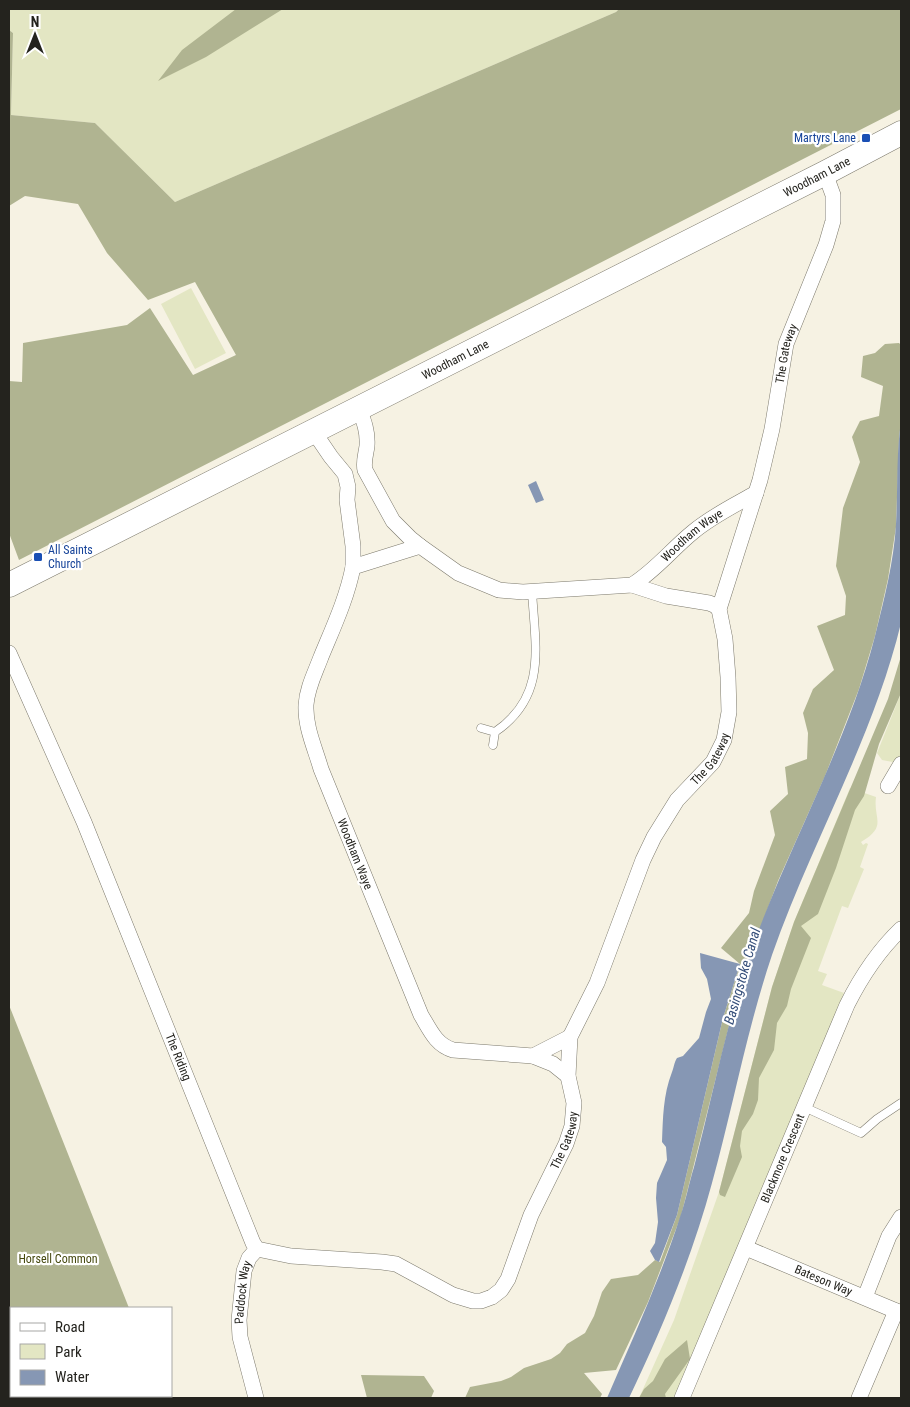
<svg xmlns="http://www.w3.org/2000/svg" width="910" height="1407" font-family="'Roboto Condensed',sans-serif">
<rect width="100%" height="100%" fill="#f6f2e3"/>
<path fill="#e3e6c3" d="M9 9H619L616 12 175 202 95 123 11 115 13 33 9 30Z
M191 288 226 353 195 369 161 304Z
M901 693V759L898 763 882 760 877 753Z
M850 788 876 797C873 819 888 826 861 842L863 845 866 843 868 844 860 867 864 869 848 908 842 906 818 971 827 974 822 985 844 993 675 1398H639L674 1320 719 1192 772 987 794 922Z"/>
<path fill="#b0b491" d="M236 9H283L206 57 158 81 182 50Z
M619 9H901V109L19 560 9 533V381L22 382 23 343 127 325 150 308 193 375 236 355 195 282 148 300 107 253 78 204 25 196 9 206V30L13 33 11 115 95 123 175 202 616 12Z
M899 343 901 345V421L899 439 896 527 888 579 875 636 859 689 825 776 778 881 745 969 734 1006 681 1216 648 1302 616 1370 584 1373 602 1394 600 1398H465L470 1387 501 1381 511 1377 524 1368 551 1359 560 1353 567 1344 585 1333 594 1316 602 1292 611 1279 638 1275 655 1260 660 1262 677 1215 723 1018 740 964 721 948 749 913 754 891 775 835 770 811 788 794 785 767 807 759 808 733 803 713 813 689 834 670 817 626 845 615 846 596 836 566 843 508 860 462 852 437 860 421 879 416 883 386 861 377 863 356 875 353 885 344Z
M901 656V693L879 744 864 796 855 810 836 868 818 914 801 926 811 938 791 989 787 1006 777 1023 774 1050 759 1078 758 1100 753 1114 742 1131 740 1146 742 1157 725 1197 720 1195 719 1192 772 987 794 922 888 699Z
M9 1005 129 1308H11V1396H165L166 1398H9Z
M687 1340 690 1359 665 1394 666 1398H639L644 1389 653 1381 665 1359Z
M361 1375 424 1376 434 1391 431 1398H367Z"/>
<path fill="#8697b4" d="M901 421V623C873 739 811 843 772 955 747 1029 733 1107 712 1183 692 1257 662 1329 629 1398H607C633 1338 660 1279 680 1217 686 1200 689 1183 694 1167 711 1102 724 1036 744 972 781 857 845 753 875 636 884 600 894 561 896 524 898 490 896 455 901 421Z
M536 481 544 500 536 503 528 485Z
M700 953 740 964 723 1018 677 1215 659 1262 655 1260 650 1251 655 1243 658 1222 656 1198 657 1183 667 1160 666 1147 662 1142C663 1118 663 1095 672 1072 674 1067 674 1063 677 1058L683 1056 699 1038 706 1012 711 999 707 979 701 968Z"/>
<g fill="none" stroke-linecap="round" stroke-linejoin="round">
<defs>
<path id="lane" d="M481 728 495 732
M495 732C548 696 535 646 532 591
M493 745 495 732
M804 1107 861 1133 877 1119 901 1103"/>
<g id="street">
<path d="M359 409C364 421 368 432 367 446 366 454 363 462 365 470L393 521 410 538 420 546"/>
<path d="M314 432 331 457 345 474 348 487 347 500 353 546V567"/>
<path d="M632 585 666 596 709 603 714 605 719 609"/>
<path id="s1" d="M9 653 84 822 253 1243 257 1249 291 1256 382 1262 396 1264 453 1295 473 1301H481L492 1297 501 1290 508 1279 531 1215 566 1144 572 1126 574 1103 568 1076 570 1037 597 983 643 860 654 837 677 800 713 762 724 740 729 712 728 677 725 639 719 609 760 480 772 429 786 344 826 245 833 221V195L825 173"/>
<path d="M888 786 901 764"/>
<path d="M533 1056 570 1037"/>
<path id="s2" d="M568 1076 553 1064 533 1056 453 1050C436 1045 430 1030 421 1015L321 769C315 748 305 727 306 705 307 688 315 673 321 657 333 628 347 598 353 567L420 546 458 573 499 590 523 592 632 585C655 571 672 549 693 532 712 516 735 505 756 493"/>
<path id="s3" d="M746 1248 901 1313"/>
<path d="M865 1297 889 1236 901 1217"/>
<path id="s4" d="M256 1398 240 1337 239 1320 244 1271 249 1258 257 1249"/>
<path id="s5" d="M682 1398 847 1005C861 977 878 951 901 929"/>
<path d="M859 1398 896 1311"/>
</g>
<g id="primary">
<path id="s6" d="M9 585 825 173 901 133"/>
</g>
</defs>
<use href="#lane" stroke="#7c796c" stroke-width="9"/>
<use href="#street" stroke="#7c796c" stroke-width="16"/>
<use href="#primary" stroke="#7c796c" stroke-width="25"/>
<use href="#lane" stroke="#fff" stroke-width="8"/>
<use href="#street" stroke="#fff" stroke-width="15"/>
<use href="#primary" stroke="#fff" stroke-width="24"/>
</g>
<g fill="#1a4fb4" stroke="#fff" stroke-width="2">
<rect x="861" y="133" width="10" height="10" rx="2.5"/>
<rect x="33" y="552" width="10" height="10" rx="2.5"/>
</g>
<g text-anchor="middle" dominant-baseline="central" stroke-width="4.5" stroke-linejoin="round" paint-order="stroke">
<g font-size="12" fill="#164399" stroke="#fff" text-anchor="end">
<text x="856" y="138">Martyrs Lane</text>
<text x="48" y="550" text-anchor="start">All Saints<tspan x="48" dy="14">Church</tspan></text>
</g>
<g font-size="12" fill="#24231e" stroke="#fff">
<text stroke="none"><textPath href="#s6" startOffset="905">Woodham Lane</textPath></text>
<text stroke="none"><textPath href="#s1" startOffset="1906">The Gateway</textPath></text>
<text stroke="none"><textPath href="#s6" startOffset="500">Woodham Lane</textPath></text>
<text stroke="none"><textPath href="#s2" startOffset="1020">Woodham Waye</textPath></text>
<text stroke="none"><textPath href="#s1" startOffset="1486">The Gateway</textPath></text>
<text transform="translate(355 854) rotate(68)">Woodham Waye</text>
<text stroke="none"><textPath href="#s1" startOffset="438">The Riding</textPath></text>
<text stroke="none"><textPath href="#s1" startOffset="1066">The Gateway</textPath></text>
<text stroke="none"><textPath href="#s5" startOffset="260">Blackmore Crescent</textPath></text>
<text stroke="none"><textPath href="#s3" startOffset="84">Bateson Way</textPath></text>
<text stroke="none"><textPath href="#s4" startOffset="108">Paddock Way</textPath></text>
</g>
<g font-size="12" fill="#46490f" stroke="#fff">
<text x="58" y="1259">Horsell Common</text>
</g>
<g font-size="14" font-style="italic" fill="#37507b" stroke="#fff">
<text transform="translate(742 976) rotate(-74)">Basingstoke Canal</text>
</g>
</g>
<rect width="910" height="1407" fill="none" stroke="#24231e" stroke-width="20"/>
<rect x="10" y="1307" width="162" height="90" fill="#ffffff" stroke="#a7a7a5"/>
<rect x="20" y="1323" width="25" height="8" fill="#ffffff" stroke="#a7a7a5"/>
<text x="55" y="1332" font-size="15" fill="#24231e">Road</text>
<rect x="20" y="1344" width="25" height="15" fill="#e3e6c3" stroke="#a7a7a5"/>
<text x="55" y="1357" font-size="15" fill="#24231e">Park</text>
<rect x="20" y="1370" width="25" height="15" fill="#8697b4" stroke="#a7a7a5"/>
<text x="55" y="1382" font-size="15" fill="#24231e">Water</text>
<g transform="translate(35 35)" stroke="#ffffff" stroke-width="4" paint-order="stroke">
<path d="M0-4L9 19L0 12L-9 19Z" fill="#24231e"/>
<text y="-8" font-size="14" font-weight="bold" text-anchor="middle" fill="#24231e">N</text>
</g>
</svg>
